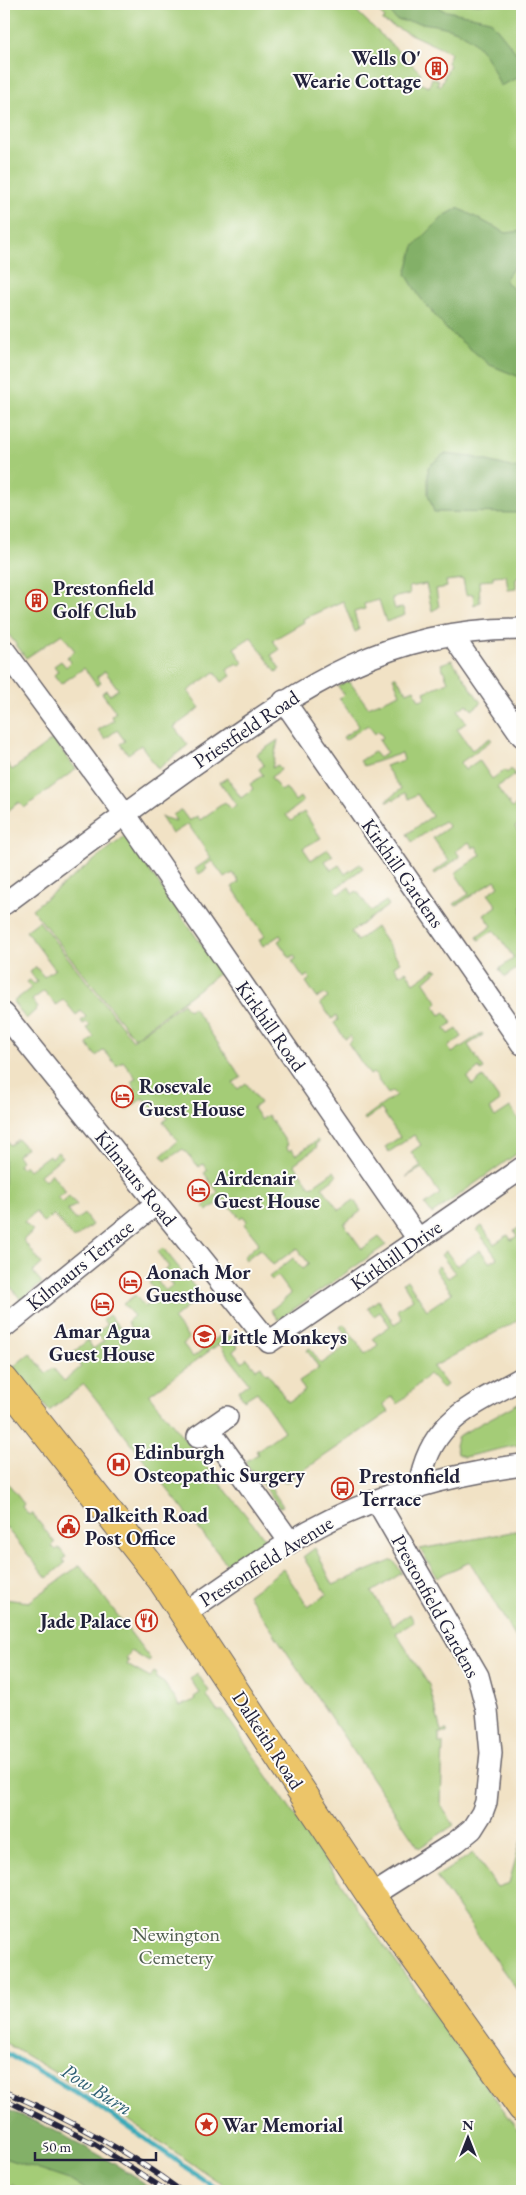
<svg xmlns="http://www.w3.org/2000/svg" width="526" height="2195" font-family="'EB Garamond',serif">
<rect width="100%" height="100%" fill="#fdfcf7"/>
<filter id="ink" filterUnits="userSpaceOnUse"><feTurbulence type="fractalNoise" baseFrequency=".02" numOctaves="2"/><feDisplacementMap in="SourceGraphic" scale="10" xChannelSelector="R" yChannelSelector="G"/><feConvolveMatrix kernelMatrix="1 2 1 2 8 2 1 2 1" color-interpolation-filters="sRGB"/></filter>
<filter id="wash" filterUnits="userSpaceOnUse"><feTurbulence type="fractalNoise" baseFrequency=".0096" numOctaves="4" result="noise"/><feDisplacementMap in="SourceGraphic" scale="20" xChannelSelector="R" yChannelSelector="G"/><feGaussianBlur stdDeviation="1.12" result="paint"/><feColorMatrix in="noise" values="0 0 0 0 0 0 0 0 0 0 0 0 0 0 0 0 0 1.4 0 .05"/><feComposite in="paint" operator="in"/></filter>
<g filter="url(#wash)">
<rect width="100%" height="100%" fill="#f1e2c5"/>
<path fill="#a4cc77" stroke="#637759" d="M4 4H349L421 73 417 82 429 87 432 78 439 80 437 85 440 86 450 65 447 63 451 53 382 21 385 18 370 4H522V574L516 578V589L508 590 506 575 493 576V580L479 581 480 602 474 605 473 594 466 595 463 579 446 581 447 587 436 589 439 607 432 611 426 584 409 587 410 594 392 598 395 609 403 608 405 615 386 622 379 600 364 604 365 609 354 612 359 630 355 632 343 601 303 619 304 622 273 640 279 650 271 655 280 669 276 672 251 637 234 648 243 663 239 666 237 663 227 670 231 676 222 682 215 672 188 691 200 708 174 727 188 745 158 769 141 745 128 754 120 744 125 741 117 730 105 739 98 730 114 720 111 716 116 712 102 693 106 690 110 695 118 689 105 671 97 677 101 683 97 686 84 668 61 684 54 675 58 671 54 666 61 661 66 667 71 662 67 657 75 651 62 634 26 658 4 628Z
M452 660 481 703 472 710 467 704 458 710 466 723 457 729 472 750 490 738 492 740 460 763 465 770 479 760 492 779 505 770 507 773 511 769 515 775 497 787 512 808 522 801V812L518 816 522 822 515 827 522 837V965L505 977 499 969 514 958 494 930 479 940 477 937 492 926 484 915 497 906 488 894 499 886 495 880 456 906 454 904 469 894 455 873 481 855 476 846 473 848 469 842 456 851 460 857 435 874 434 872 449 861 433 838 449 827 444 821 412 842 407 834 432 816 417 794 409 799 405 793 394 800 393 798 388 802 387 800 401 789 385 766 404 760 402 753 364 766 360 761 374 752 379 758 387 752 379 740 383 737 378 731 375 734 368 725 345 740 343 737 359 726 339 698 344 695 338 686 349 681 368 707 400 694 393 677 395 676 407 692 414 689 419 700 426 698 424 692 448 682 441 664Z
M53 739 76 769 24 808 19 802 4 814V759L12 770Z
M278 740 272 768 278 765 281 770 271 777 281 791 286 788 295 801 300 797 303 802 286 815 291 821 304 812 321 838 303 848 311 860 328 849 333 856 325 861 331 870 339 865 345 874 360 864 363 868 335 889 339 894 349 887 352 894 357 891 371 911 386 901 389 905 351 932 357 941 376 927 400 962 394 966 400 975 406 971 414 983 434 969 438 970 424 982 438 1003 434 1006 440 1015 445 1012 452 1023 445 1029 449 1034 457 1029 462 1037 448 1047 452 1053 482 1033 483 1035 468 1045 484 1069 481 1071 479 1068 467 1078 472 1085 483 1077 500 1101 489 1109 495 1117 510 1107 522 1124V1150L432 1214 425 1205 440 1194 422 1168 406 1177 421 1166 411 1152 421 1145 414 1135 389 1152 385 1147 400 1137 381 1109 365 1120 364 1118 396 1095 392 1091 388 1094 378 1080 379 1079 373 1073 370 1075 348 1043 352 1040 350 1036 345 1039 334 1023 338 1020 336 1016 332 1019 320 1003 328 998 325 994 317 998 306 982 310 979 308 975 304 978 292 961 296 959 294 955 290 958 278 941 282 938 280 935 263 946 259 940 265 936 232 887 239 882 233 873 225 878 212 861 205 866 207 869 199 874 195 869 211 858 188 824 172 834 161 817 176 821 173 815 181 810 189 821 197 816 200 820 225 802 231 809 236 805 220 782 227 778 241 798 253 789 250 784 263 775 259 769 264 765 257 754Z
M125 836 221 972 134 1038 32 909Z
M39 921 133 1040 183 1003 188 1010 193 1007 241 1077 233 1083 238 1089 246 1083 260 1103 253 1108 261 1120 268 1115 288 1145 286 1146 289 1151 292 1149 296 1155 317 1140 319 1142 315 1144 317 1147 294 1164 311 1187 334 1171 337 1176 322 1187 339 1210 354 1200 361 1211 344 1224 362 1249 379 1237 386 1245 278 1320 271 1310 291 1294 278 1276 272 1280 269 1277 293 1258 302 1269 309 1264 297 1248 273 1265 260 1249 245 1260 243 1257 259 1243 244 1224 247 1221 243 1216 240 1218 224 1199 207 1211 203 1207 218 1192 204 1173 208 1170 203 1164 199 1167 183 1149 166 1160 161 1156 178 1141 163 1122 168 1118 163 1113 158 1116 143 1098 126 1110 123 1107 131 1101 127 1096 136 1089 131 1082 136 1078 123 1061 117 1066 104 1050 96 1056 87 1044 94 1037 87 1028 90 1026 87 1022 83 1024 81 1021 86 1017 81 1011 76 1015 63 999 56 1005 44 991 32 1000 38 1008 26 1019 13 1002 31 988 27 982 30 980 34 984 37 982 30 972 36 967 44 977 55 969 26 931Z
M18 1139 26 1148 17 1155 21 1161 18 1164 21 1168 25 1165 29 1170 49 1155 51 1158 58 1152 62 1157 40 1175 45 1181 51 1173 66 1192 57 1197 62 1202 69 1196 77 1205 67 1210 76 1220 84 1214 92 1225 74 1239 54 1215 43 1223 36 1212 24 1222 33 1231 23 1240 42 1264 33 1272 42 1283 21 1300 4 1278V1142L6 1140 10 1145Z
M522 1219V1318L433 1367 447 1385 443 1388 429 1374 398 1404 392 1397 383 1404 389 1412 285 1483 278 1473 266 1481 283 1506 280 1507 245 1462 258 1454 256 1451 284 1431 257 1392 244 1400 238 1391 249 1383 219 1344 149 1395 266 1540 229 1567 84 1384 49 1411 13 1367 30 1353 46 1373 53 1368 64 1381 81 1367 71 1354 88 1340 93 1349 104 1341 96 1334 107 1325 103 1320 109 1315 125 1334 132 1329 127 1322 134 1316 123 1304 135 1295 145 1307 159 1296 149 1283 155 1278 165 1291 173 1285 163 1272 169 1267 157 1252 163 1248 201 1295 173 1319 189 1339 183 1344 193 1357 221 1335 225 1339 230 1335 238 1347 233 1351 242 1362 247 1358 256 1369 261 1366 266 1374 268 1373 288 1402 305 1391 299 1381 319 1368 307 1350 310 1348 321 1364 345 1347 340 1341 347 1336 340 1327 344 1324 365 1354 378 1345 373 1338 390 1326 380 1312 374 1316 368 1308 378 1300 394 1324 402 1319 397 1310 413 1299 403 1283 407 1280 427 1310 452 1293 435 1269 439 1266 448 1278 455 1273 441 1255 446 1251 457 1266 480 1250 490 1263 497 1258 477 1230 482 1226 494 1244 508 1235 511 1240 517 1236 514 1231 521 1226 518 1222Z
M522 1401V1444L464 1457 457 1453 455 1445 458 1436Z
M4 1478 24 1504 22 1507 29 1515 32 1513 55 1543 52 1546 56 1550 59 1548 66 1557 63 1559 65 1563 47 1578 4 1525Z
M522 1530V1648L470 1562 437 1577 420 1549Z
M315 1548 333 1585 393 1560 402 1573 372 1592 393 1625 410 1614 414 1622 396 1633 429 1685 441 1731 447 1730V1733H439V1743H443L441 1806 454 1825 419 1848 248 1595 283 1569 308 1607 327 1594 303 1557Z
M80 1565 151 1660 149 1662 131 1651 126 1659 129 1661 127 1665 150 1678 154 1672 157 1674 156 1678 164 1683 180 1706 195 1700 194 1697 200 1693 190 1679 197 1673 209 1691 207 1696 217 1711H223L382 1943 522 2135V2191H232L92 2095 4 2042V1599L29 1602Z
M521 1840H522V1997L436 1877 473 1853 497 1887 509 1883Z
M4 2120 132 2191H24L12 2184 8 2191 4 2188Z"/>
<path fill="#83b068" stroke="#526952" d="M384 4H438L442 10 490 20 522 60V76L500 86C477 26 454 27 396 20Z
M458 208 506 233 522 231V258H520L505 280 522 299V378L490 365 446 329 419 296 406 274 414 246 444 216Z
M444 454 472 457 522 470V513L434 512 428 494V467Z
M4 2108C57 2130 109 2158 156 2191H88L69 2180 4 2158Z"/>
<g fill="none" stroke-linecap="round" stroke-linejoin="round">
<path stroke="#3aaab8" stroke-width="5" d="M4 2052 88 2099 220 2191"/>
</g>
</g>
<g filter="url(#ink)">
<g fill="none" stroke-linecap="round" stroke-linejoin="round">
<defs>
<path id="minor" d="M452 635 522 736
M4 650 125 814 418 1239
M284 701 522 1044
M4 904C67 857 131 809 196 763 304 687 383 629 522 629
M4 1014 269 1342 522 1168
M4 1327 157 1203
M209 1429 290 1542
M198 1437 227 1417
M419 1487C429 1421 470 1407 522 1378
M185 1613C226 1586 266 1555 309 1531 374 1495 449 1475 522 1465
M371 1896 456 1842 472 1829 482 1813 486 1802 491 1753 487 1710 478 1676 377 1501"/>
<path id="major" d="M4 1380 161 1579 371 1896 522 2108"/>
</defs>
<use href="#minor" stroke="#6a656b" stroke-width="24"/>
<use href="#major" stroke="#6a656b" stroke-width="30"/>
<use href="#minor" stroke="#fff" stroke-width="21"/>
<use href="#major" stroke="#ecc569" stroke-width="28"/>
<defs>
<path id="rail" d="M4 2091C67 2118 126 2150 181 2191
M4 2099 95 2144 167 2191"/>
</defs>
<use href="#rail" stroke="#22223b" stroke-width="5.5"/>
<use href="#rail" stroke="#fdfcf7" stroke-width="4" stroke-dasharray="11" stroke-linecap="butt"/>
</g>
</g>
<defs>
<symbol id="building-ring" viewBox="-11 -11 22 22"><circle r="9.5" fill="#fdfcf7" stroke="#c8321e" stroke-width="1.5"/><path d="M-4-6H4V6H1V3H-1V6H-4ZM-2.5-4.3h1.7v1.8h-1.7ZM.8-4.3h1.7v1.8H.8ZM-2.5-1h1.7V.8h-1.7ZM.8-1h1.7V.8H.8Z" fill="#c8321e"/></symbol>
<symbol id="hotel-ring" viewBox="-11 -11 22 22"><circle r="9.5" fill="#fdfcf7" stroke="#c8321e" stroke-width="1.5"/><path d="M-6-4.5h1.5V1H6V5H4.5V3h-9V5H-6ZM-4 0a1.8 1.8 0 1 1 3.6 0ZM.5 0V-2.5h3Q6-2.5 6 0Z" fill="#c8321e"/></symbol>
<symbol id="school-ring" viewBox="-11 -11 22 22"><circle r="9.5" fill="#fdfcf7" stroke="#c8321e" stroke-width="1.5"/><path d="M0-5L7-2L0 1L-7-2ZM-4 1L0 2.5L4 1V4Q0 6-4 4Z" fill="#c8321e"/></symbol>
<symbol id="hospital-ring" viewBox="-11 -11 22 22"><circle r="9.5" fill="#fdfcf7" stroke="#c8321e" stroke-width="1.5"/><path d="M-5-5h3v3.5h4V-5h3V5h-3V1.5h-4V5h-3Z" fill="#c8321e"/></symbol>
<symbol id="bus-ring" viewBox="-11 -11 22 22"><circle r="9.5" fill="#fdfcf7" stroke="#c8321e" stroke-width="1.5"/><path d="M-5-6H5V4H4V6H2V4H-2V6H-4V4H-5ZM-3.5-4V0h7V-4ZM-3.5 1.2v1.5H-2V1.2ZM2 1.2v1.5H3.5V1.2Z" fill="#c8321e"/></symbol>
<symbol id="civic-ring" viewBox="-11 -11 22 22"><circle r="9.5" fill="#fdfcf7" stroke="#c8321e" stroke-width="1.5"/><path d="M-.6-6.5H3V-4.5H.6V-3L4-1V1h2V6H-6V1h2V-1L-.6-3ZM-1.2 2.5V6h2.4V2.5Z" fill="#c8321e"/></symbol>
<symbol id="restaurant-ring" viewBox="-11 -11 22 22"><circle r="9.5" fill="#fdfcf7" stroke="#c8321e" stroke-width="1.5"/><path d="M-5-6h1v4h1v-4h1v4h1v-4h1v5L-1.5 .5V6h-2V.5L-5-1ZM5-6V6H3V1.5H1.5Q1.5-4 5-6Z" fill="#c8321e"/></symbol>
<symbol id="sight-ring" viewBox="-11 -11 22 22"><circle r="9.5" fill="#fdfcf7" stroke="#c8321e" stroke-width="1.5"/><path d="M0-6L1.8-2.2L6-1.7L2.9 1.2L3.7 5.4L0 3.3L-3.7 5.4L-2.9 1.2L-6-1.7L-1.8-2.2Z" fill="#c8321e"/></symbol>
</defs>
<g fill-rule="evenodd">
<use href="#building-ring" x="424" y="56" width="25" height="25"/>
<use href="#building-ring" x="24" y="588" width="25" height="25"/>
<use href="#hotel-ring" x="110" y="1084" width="25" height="25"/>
<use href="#hotel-ring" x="186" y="1178" width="25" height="25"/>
<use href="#hotel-ring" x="118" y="1270" width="25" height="25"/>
<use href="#hotel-ring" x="90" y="1292" width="25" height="25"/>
<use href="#school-ring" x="192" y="1324" width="25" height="25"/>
<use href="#hospital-ring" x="106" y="1452" width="25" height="25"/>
<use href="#bus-ring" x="330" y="1476" width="25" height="25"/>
<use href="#civic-ring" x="56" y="1514" width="25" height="25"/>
<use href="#restaurant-ring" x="134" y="1608" width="25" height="25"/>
<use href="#sight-ring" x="194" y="2112" width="25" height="25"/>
</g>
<g text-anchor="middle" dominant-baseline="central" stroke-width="4" stroke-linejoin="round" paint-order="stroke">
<g font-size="20" font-weight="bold" fill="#22223b" stroke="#fdfcf7" text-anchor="start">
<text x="421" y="58" text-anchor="end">Wells O'<tspan x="421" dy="23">Wearie Cottage</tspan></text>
<text x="53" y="588">Prestonfield<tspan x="53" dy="23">Golf Club</tspan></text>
<text x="139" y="1086">Rosevale<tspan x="139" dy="23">Guest House</tspan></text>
<text x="214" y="1178">Airdenair<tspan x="214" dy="23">Guest House</tspan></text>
<text x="146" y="1272">Aonach Mor<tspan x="146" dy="23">Guesthouse</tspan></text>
<text x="102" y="1331" text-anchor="middle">Amar Agua<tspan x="102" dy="23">Guest House</tspan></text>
<text x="221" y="1337">Little Monkeys</text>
<text x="134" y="1452">Edinburgh<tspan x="134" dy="23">Osteopathic Surgery</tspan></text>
<text x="359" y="1476">Prestonfield<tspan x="359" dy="23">Terrace</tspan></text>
<text x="85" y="1515">Dalkeith Road<tspan x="85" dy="23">Post Office</tspan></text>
<text x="131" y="1621" text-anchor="end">Jade Palace</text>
<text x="222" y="2125">War Memorial</text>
</g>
<g font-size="20" fill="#22223b" stroke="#fdfcf7">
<text transform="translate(246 729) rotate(-34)">Priestfield Road</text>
<text transform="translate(403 873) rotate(55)">Kirkhill Gardens</text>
<text transform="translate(271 1026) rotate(55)">Kirkhill Road</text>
<text transform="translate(136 1178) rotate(51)">Kilmaurs Road</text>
<text transform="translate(396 1255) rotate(-35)">Kirkhill Drive</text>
<text transform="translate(80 1265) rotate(-39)">Kilmaurs Terrace</text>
<text transform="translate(266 1561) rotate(-32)">Prestonfield Avenue</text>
<text transform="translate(436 1606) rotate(61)">Prestonfield Gardens</text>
<text transform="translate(268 1740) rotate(57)">Dalkeith Road</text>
</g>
<g font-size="20" fill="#505e50" stroke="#fdfcf7">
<text x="176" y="1934">Newington<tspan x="176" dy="23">Cemetery</tspan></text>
</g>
<g font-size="21" font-style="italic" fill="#2d5f73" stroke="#fdfcf7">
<text transform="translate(97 2089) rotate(32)">Pow Burn</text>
</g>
</g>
<rect width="526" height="2195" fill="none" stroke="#fdfcf7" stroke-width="20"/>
<g transform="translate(468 2138)" stroke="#fdfcf7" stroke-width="4" paint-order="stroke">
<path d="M0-4L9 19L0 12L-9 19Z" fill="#22223b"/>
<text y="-8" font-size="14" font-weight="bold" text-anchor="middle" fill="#22223b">N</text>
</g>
<path d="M35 2152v8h121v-8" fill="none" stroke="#22223b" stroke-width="2.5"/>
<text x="42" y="2152" font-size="15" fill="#22223b" stroke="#fdfcf7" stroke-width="4" paint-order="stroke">50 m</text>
</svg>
